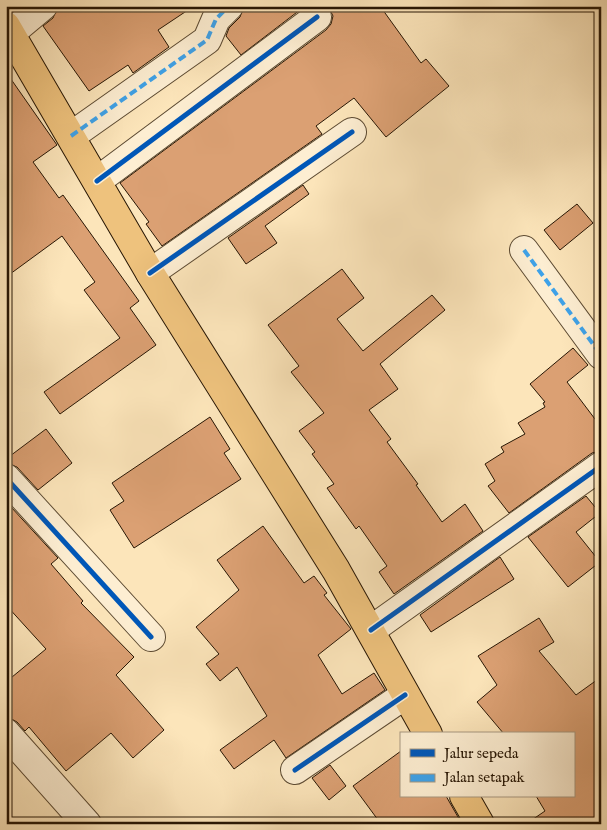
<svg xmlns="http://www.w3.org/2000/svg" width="607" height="830" font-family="'IM FELL English',serif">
<rect width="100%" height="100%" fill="#fce5ba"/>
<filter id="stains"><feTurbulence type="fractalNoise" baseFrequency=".004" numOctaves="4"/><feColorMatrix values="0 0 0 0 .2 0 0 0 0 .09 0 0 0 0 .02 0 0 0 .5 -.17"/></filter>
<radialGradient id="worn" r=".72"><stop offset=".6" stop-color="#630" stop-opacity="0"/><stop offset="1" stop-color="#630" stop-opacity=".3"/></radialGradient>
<path fill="#dba073" stroke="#271604" d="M58 6H194L158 30 169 47 133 73 128 65 89 91 43 26 53 18Z
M244 6H305L241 55 226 36 229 28 240 17Z
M328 6H380L421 63 426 59 449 86 386 137 354 98 316 126 322 134 162 246 146 224 149 222 120 183 326 30 331 24 333 16Z
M6 72 57 145 33 162 59 198 63 195 139 301 130 308 156 345 60 414 44 392 120 338 84 290 95 282 62 236 6 277Z
M303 185 309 194 265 226 277 243 246 264 228 238Z
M577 204 593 223 560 250 544 230Z
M342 269 364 298 337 319 363 351 432 295 445 310 380 364 398 389 369 410 391 439 387 442 418 484 416 485 442 522 465 504 483 531 394 594 379 572 387 566 359 526 356 529 327 488 334 484 312 454 315 452 299 431 324 413 291 372 299 366 268 325Z
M573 348 588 365 567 382 601 427V451L592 453 509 513 488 486 495 481 485 464 504 452 501 447 525 434 518 423 545 407 543 403 545 402 530 384Z
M210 417 230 449 224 453 241 479 134 548 110 510 124 501 112 483Z
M46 429 72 463 38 490 17 467 6 463V459Z
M586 496 600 513 576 532 600 562 568 587 528 537Z
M11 507 58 558 51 564 83 601 81 603 134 657 116 675 164 730 133 758 111 733 66 771 29 727 25 731 17 722 6 716V682L46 649 6 605V511Z
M263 526 304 583 314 576 327 593 324 595 351 629 318 655 342 694 374 673 385 690 286 758 274 740 234 769 220 750 267 716 237 667 220 681 206 664 219 654 196 627 239 590 217 560Z
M500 557 514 579 431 632 420 615Z
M539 618 554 642 539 651 576 695 601 677V824H526L545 811 536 796H573V734H504L477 702 497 685 478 656Z
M401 751V796H446L462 824H381L353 786Z
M330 765 346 786 329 800 312 778Z"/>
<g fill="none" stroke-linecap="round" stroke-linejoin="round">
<defs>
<path id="minor" d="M6 37 43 6
M71 136 207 40 216 19 229 6
M97 181 317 17
M524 250 601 355
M150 273 352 132
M6 478 151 637
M371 630 601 466
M6 733 87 824
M295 770 405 695"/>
<path id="major" d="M6 26 150 273 336 570 428 734
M464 796 480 824"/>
</defs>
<use href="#minor" stroke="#5c4a32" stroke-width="30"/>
<use href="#major" stroke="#271604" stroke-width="30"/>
<use href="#minor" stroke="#fdeed2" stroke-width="28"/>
<use href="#major" stroke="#eec27d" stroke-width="28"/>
<path stroke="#3ea2e9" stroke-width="4" stroke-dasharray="8 4" stroke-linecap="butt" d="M71 136 207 40 216 19 229 6
M524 250 601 355"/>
<defs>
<path id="cycleway" d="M97 181 317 17
M150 273 352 132
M6 478 151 637
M371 630 601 466
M295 770 405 695"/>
</defs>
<use href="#cycleway" stroke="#fdeed2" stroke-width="8"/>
<use href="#cycleway" stroke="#0057b8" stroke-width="5"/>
</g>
<rect width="607" height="830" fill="none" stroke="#fce5ba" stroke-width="25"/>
<rect x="8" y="8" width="592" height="815" fill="none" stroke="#271604" stroke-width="2.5"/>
<rect x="12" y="12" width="582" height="805" fill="none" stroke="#271604"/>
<rect x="400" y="732" width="175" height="65" fill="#fdeed2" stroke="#a79880"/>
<rect x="410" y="749" width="25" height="8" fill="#0057b8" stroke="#a79880"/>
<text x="444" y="758" font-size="15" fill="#271604">Jalur sepeda</text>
<rect x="410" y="774" width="25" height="8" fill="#3ea2e9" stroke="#a79880"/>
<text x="444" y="782" font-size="15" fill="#271604">Jalan setapak</text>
<rect width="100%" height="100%" filter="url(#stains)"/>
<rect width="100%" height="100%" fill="url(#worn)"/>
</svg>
